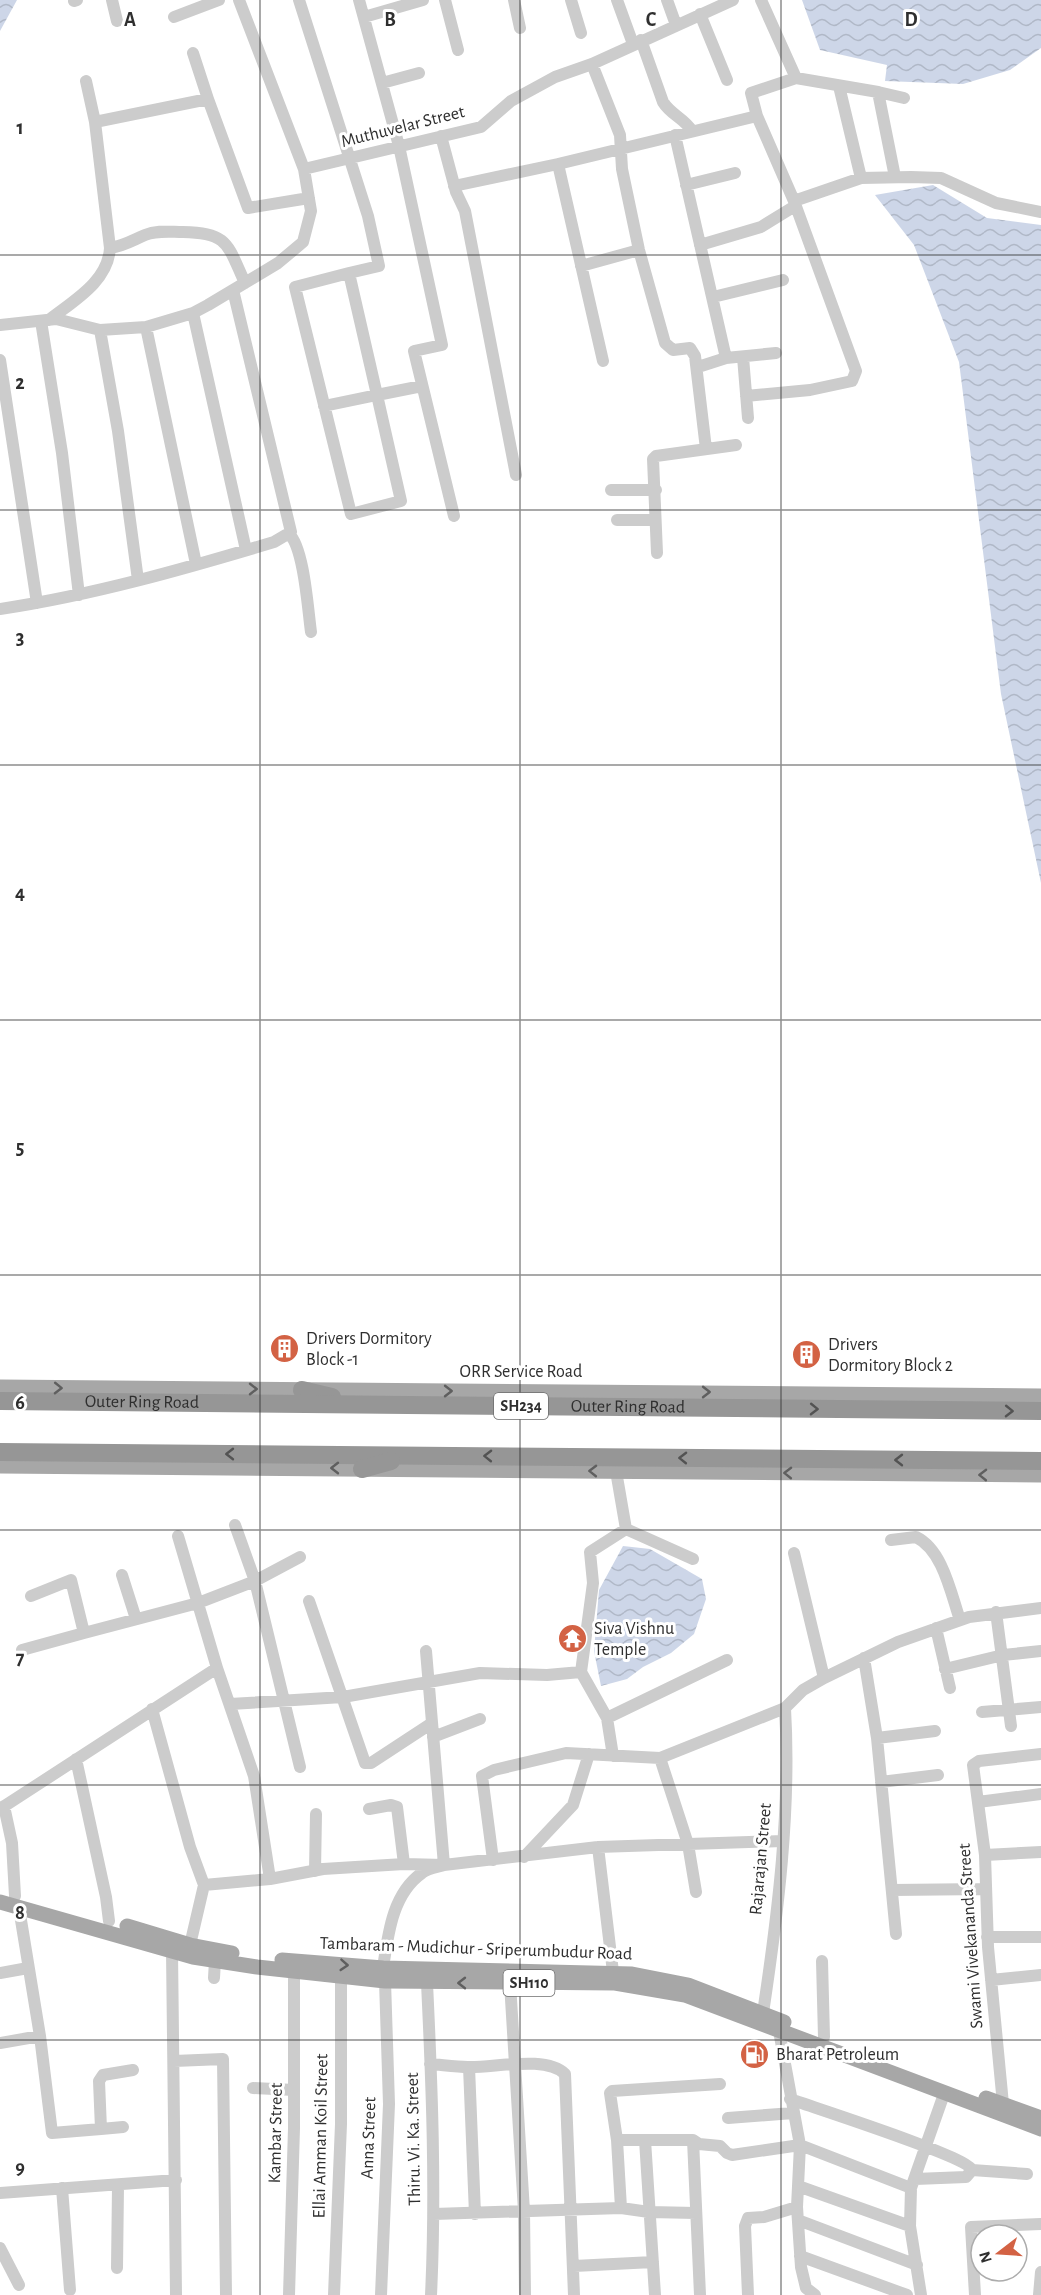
<svg xmlns="http://www.w3.org/2000/svg" width="1041" height="2295" font-family="'Alegreya Sans',sans-serif">
<defs>
<pattern id="water-waves" width="16" height="10" patternUnits="userSpaceOnUse" patternTransform="scale(1.5)"><rect width="16" height="10" fill="#cdd6e8"/><path d="M0 5q4-4 8 0t8 0" fill="none" stroke="#b0b8c7"/></pattern>
</defs>
<rect width="100%" height="100%" fill="#fff"/>
<path fill="url(#water-waves)" d="M0 0H17L0 31Z
M802 0H1041V48L1010 70 963 84 885 81 887 65 820 50Z
M933 185 987 218 1041 225V883L1001 694 959 362 914 245 875 195Z
M623 1546 650 1549 702 1579 706 1599 694 1634 671 1653 643 1667 627 1679 601 1686 594 1651 599 1590Z"/>
<g fill="none" stroke-linecap="round" stroke-linejoin="round">
<path stroke="#ccc" stroke-width="12" d="M112 0 117 21
M299 0 368 216 379 266 349 273 377 395 422 386
M359 0 399 146 442 345 414 351 454 516
M445 0 458 50
M514 0 520 28
M571 0 581 33
M617 0 633 44
M667 0 676 25
M74 1 77 0
M700 14 727 80
M174 17 219 0
M364 17 423 0
M641 40 663 102C671 115 684 118 692 131
M193 53 208 99
M592 64 620 135 622 169 639 250 665 343 673 350 690 348 695 356 706 449
M796 78 878 92 895 177
M382 83 419 73
M839 86 861 178
M878 92 904 98
M95 122 208 99 248 208 309 198
M675 135 726 358
M441 136 456 192 465 211 516 475
M304 169 481 127 511 101 555 77 592 64 733 0
M686 185 735 173
M454 186 558 164
M794 201 861 178 911 177 941 178 996 203 1041 212
M700 245 761 227 795 206
M110 248C124 246 133 240 145 235 157 230 170 232 183 232 229 233 227 244 245 283
M581 266 639 250
M713 297 783 280
M193 313 246 550
M49 320C73 301 108 282 110 248L95 122 86 81
M41 321 62 453 79 595
M0 325 56 319 100 330 146 327 193 313 208 305 278 263 303 242 311 211 304 169 239 0
M146 327 196 564
M100 330 118 431 138 580
M743 357 748 418
M0 360 37 603
M603 361 558 164 757 116 751 93 796 78 761 0
M698 367 726 358 776 353
M746 396 810 390 852 381 856 371 794 201 757 116
M324 406 377 395 401 501 351 514 295 287 349 273
M611 490H656
M617 520H655
M289 534C304 547 308 611 311 632
M657 553 653 459 656 456 736 445
M0 609C93 595 184 569 274 542L291 532 233 290
M616 1471 626 1529 693 1559
M235 1525 255 1581 300 1767
M178 1536 217 1668 254 1776 270 1879
M891 1540 916 1537C943 1550 951 1594 960 1620
M794 1553 824 1678
M122 1575 136 1619
M31 1596 71 1580 84 1633 198 1603 255 1581 300 1557
M309 1601 365 1763H371L432 1723
M996 1612 1011 1726
M936 1628 950 1688
M22 1650 84 1633
M864 1658 877 1738 896 1934
M945 1669 1003 1655 1041 1651
M581 1672 593 1583 590 1552 626 1529
M230 1704 343 1697 480 1673 547 1675 581 1672 607 1718 727 1660
M152 1709 190 1847 204 1885
M982 1712 1041 1707
M607 1718 613 1756
M433 1737 480 1719
M877 1738 935 1731
M660 1758 688 1844 696 1892
M76 1759 106 1897 109 1921
M881 1782 938 1775
M978 1802 1041 1794
M4 1806 12 1843 15 1896
M0 1809 217 1668
M369 1809 391 1805 397 1807 404 1864
M598 1847 613 1972
M985 1855 1041 1852
M524 1857 573 1805 589 1754
M493 1860 482 1776 494 1770 566 1753 660 1758 785 1708 803 1690 824 1678 898 1642 969 1617 1041 1608
M315 1871 316 1814
M892 1890 986 1889
M19 1908 40 2036 52 2133 101 2129 99 2081 103 2075 133 2070
M987 1937H1041
M190 1945 204 1885 270 1879 323 1869 404 1864 444 1865 426 1651
M172 1951 176 2295
M822 1961 824 2037
M383 1968C388 1935 392 1894 422 1873 427 1868 438 1867 444 1865L598 1847 782 1841
M0 1973 28 1968
M214 1978 215 1960
M991 1980 1041 1975
M427 1983C432 2087 436 2191 431 2295
M510 1983 524 2211 525 2295
M763 2013C778 1913 791 1809 785 1708
M779 2031 800 2145 797 2207 801 2267 806 2288 815 2295
M0 2043 40 2036
M174 2061 223 2059 226 2295
M430 2064C443 2065 456 2067 468 2067 494 2068 546 2055 565 2074L574 2295
M469 2067 475 2214
M253 2088 294 2090
M790 2099C815 2108 966 2156 972 2170L966 2177 915 2179
M1003 2104 988 1947 985 1855 973 1765 979 1761 1041 1754
M728 2118 793 2113
M101 2129 123 2127
M617 2140 621 2208
M645 2140H693L699 2144 720 2146 727 2153 732 2155 800 2145 911 2188
M693 2140 700 2295
M972 2170 1027 2174
M798 2186 910 2226 911 2188 944 2094
M62 2188 70 2290
M0 2193 176 2180
M434 2214 621 2208 649 2212 696 2213
M798 2220 917 2265
M910 2226 921 2295
M0 2248 19 2285
M800 2256 907 2295
M574 2266 653 2262
M117 2268 118 2186
M289 2295 294 2128V1972
M334 2295 341 2124V1978
M381 2295 389 2104 385 1981
M655 2295 645 2140H617L610 2093 612 2091 720 2084
M748 2295 745 2226 748 2218 764 2217 797 2207
M975 2295 971 2227 1041 2224
M1039 2295 1041 2272"/>
<path stroke="#a7a7a7" stroke-width="15" d="M0 1387 1041 1396
M0 1466 1041 1475
M0 1902 193 1957 257 1967 385 1981 615 1983 685 1995 1041 2129
M127 1926 190 1945 232 1953
M282 1960 383 1968 632 1974 688 1985 784 2022
M986 2098 1041 2118"/>
<g stroke="#969696" stroke-width="18">
<path d="M302 1390 332 1397"/>
<path id="s1" d="M0 1401 1041 1411"/>
<path d="M0 1452 1041 1461"/>
<path d="M362 1469 391 1461"/>
</g>
</g>
<defs><path id="oneway-chevron" d="M-2-3.5L2.5 0L-2 3.5" fill="none" stroke-width="1.6" stroke-linecap="round" stroke-linejoin="round" transform="scale(1.5)"/></defs>
<g stroke="#5f5f5f">
<use href="#oneway-chevron" transform="translate(58 1388) rotate(1)"/>
<use href="#oneway-chevron" transform="translate(253 1389)"/>
<use href="#oneway-chevron" transform="translate(448 1391)"/>
<use href="#oneway-chevron" transform="translate(706 1392)"/>
<use href="#oneway-chevron" transform="translate(335 1468) rotate(-180)"/>
<use href="#oneway-chevron" transform="translate(593 1471) rotate(-179)"/>
<use href="#oneway-chevron" transform="translate(788 1473) rotate(-179)"/>
<use href="#oneway-chevron" transform="translate(983 1475) rotate(-179)"/>
<use href="#oneway-chevron" transform="translate(344 1965) rotate(4)"/>
<use href="#oneway-chevron" transform="translate(462 1983) rotate(-180)"/>
</g>
<g stroke="#535353">
<use href="#oneway-chevron" transform="translate(814 1409) rotate(1)"/>
<use href="#oneway-chevron" transform="translate(1009 1411) rotate(1)"/>
<use href="#oneway-chevron" transform="translate(230 1454) rotate(-180)"/>
<use href="#oneway-chevron" transform="translate(488 1456) rotate(-179)"/>
<use href="#oneway-chevron" transform="translate(683 1458) rotate(-179)"/>
<use href="#oneway-chevron" transform="translate(899 1460) rotate(-180)"/>
</g>
<path fill="none" stroke="#2f2f2f" stroke-width="1.5" stroke-opacity="0.55" d="M260 0V2295M520 0V2295M781 0V2295M0 255H1041M0 510H1041M0 765H1041M0 1020H1041M0 1275H1041M0 1530H1041M0 1785H1041M0 2040H1041"/>
<defs>
<symbol id="building-disc" viewBox="-11 -11 22 22"><circle r="9.5" fill="#d36244" stroke="#fff"/><path d="M-4-6H4V6H1V3H-1V6H-4ZM-2.5-4.3h1.7v1.8h-1.7ZM.8-4.3h1.7v1.8H.8ZM-2.5-1h1.7V.8h-1.7ZM.8-1h1.7V.8H.8Z" fill="#fff"/></symbol>
<symbol id="temple-disc" viewBox="-11 -11 22 22"><circle r="9.5" fill="#d36244" stroke="#fff"/><path d="M0-6L5-2H3V0L6.5 2.5H4V6H1.5V3h-3V6H-4V2.5H-6.5L-3 0V-2H-5Z" fill="#fff"/></symbol>
<symbol id="fuel-disc" viewBox="-11 -11 22 22"><circle r="9.5" fill="#d36244" stroke="#fff"/><path d="M-5.5-6h7V0h2V4h1.3V-2.5L3-4.5l.8-.8L6-3V5H2.5V1h-1V6h-7ZM-4.2-4.7v3.2H.2V-4.7Z" fill="#fff"/></symbol>
</defs>
<g fill-rule="evenodd">
<use href="#building-disc" x="268" y="1332" width="33" height="33"/>
<use href="#building-disc" x="790" y="1338" width="33" height="33"/>
<use href="#temple-disc" x="556" y="1622" width="33" height="33"/>
<use href="#fuel-disc" x="738" y="2038" width="33" height="33"/>
</g>
<g text-anchor="middle" dominant-baseline="central" stroke-width="6" stroke-linejoin="round" paint-order="stroke">
<g fill="#fff" stroke="#6d6d6d" stroke-width="1.5">
<rect x="494" y="1393" width="54" height="26" rx="4.5"/>
<rect x="503.5" y="1970" width="51" height="26" rx="4.5"/>
</g>
<g font-size="16" font-weight="bold" fill="#2f2f2f">
<text x="521" y="1406">SH234</text>
<text x="529" y="1983">SH110</text>
</g>
<g font-size="18" fill="#2f2f2f" stroke="#fff">
<text transform="translate(403 127) rotate(-14)">Muthuvelar Street</text>
<text x="521" y="1372">ORR Service Road</text>
<text stroke="none"><textPath href="#s1" startOffset="142">Outer Ring Road</textPath></text>
<text stroke="none"><textPath href="#s1" startOffset="628">Outer Ring Road</textPath></text>
<text transform="translate(761 1859) rotate(-85)">Rajarajan Street</text>
<text transform="translate(971 1936) rotate(-94)">Swami Vivekananda Street</text>
<text transform="translate(476 1949) rotate(2)">Tambaram - Mudichur - Sriperumbudur Road</text>
<text transform="translate(276 2133) rotate(-89)">Kambar Street</text>
<text transform="translate(321 2136) rotate(-89)">Ellai Amman Koil Street</text>
<text transform="translate(369 2138) rotate(-88)">Anna Street</text>
<text transform="translate(414 2139) rotate(-91)">Thiru. Vi. Ka. Street</text>
</g>
<g font-size="18" fill="#2f2f2f" stroke="#fff" text-anchor="start">
<text x="306" y="1339">Drivers Dormitory<tspan x="306" dy="21">Block -1</tspan></text>
<text x="828" y="1345">Drivers<tspan x="828" dy="21">Dormitory Block 2</tspan></text>
<text x="594" y="1629">Siva Vishnu<tspan x="594" dy="21">Temple</tspan></text>
<text x="776" y="2055">Bharat Petroleum</text>
</g>
</g>
<g font-size="20" text-anchor="middle" font-weight="bold" fill="#2f2f2f" stroke="#fff" stroke-width="6" stroke-linejoin="round" paint-order="stroke">
<text x="130" y="26">A</text>
<text x="390" y="26">B</text>
<text x="651" y="26">C</text>
<text x="911" y="26">D</text>
<text x="20" y="134">1</text>
<text x="20" y="389">2</text>
<text x="20" y="644">3</text>
<text x="20" y="899">4</text>
<text x="20" y="1154">5</text>
<text x="20" y="1409">6</text>
<text x="20" y="1664">7</text>
<text x="20" y="1919">8</text>
<text x="20" y="2174">9</text>
</g>
<g transform="translate(999 2253) rotate(253)"><circle r="28" fill="#ffffff" stroke="#acacac" stroke-width="1.5"/>
<path d="M0-4.5L10 22L0 15L-10 22Z" fill="#d36244"/>
<text y="-9" font-size="16" font-weight="bold" text-anchor="middle" fill="#2f2f2f">N</text>
</g>
</svg>
